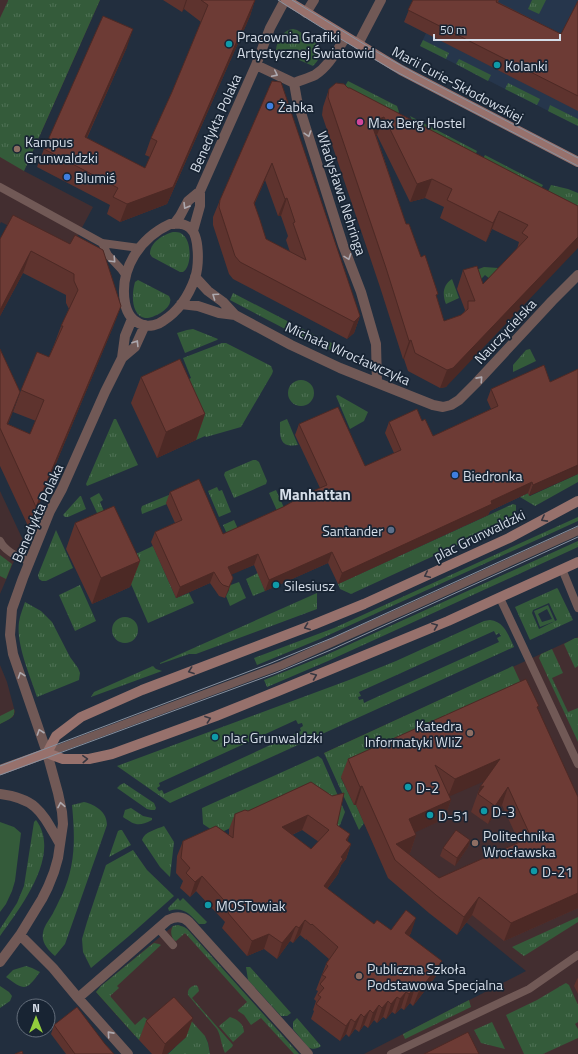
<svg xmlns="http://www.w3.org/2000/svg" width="578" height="1054" font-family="'Titillium Web',sans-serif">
<defs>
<pattern id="grass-tufts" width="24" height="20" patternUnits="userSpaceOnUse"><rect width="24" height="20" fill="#345b3a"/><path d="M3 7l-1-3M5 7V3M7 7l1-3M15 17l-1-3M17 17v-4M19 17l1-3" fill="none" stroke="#507256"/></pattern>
</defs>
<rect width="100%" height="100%" fill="#222e3e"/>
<path fill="#26364c" d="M413 0H578V126L420 46 426 33 404 22Z"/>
<path fill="#432e30" d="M0 0H100L24 171 93 207 67 256 1 222 0 224Z
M0 491 23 540 0 594Z
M578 637V1054H364L526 971 446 906 383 865 356 805H354L324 753Z
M0 665 7 682 15 712 13 717 0 724Z
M178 925 184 927 187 929 299 1054H210L208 1043 205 1036H135L96 992 101 986 173 926Z"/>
<path fill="url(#grass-tufts)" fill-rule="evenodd" d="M8 0H100L24 171 0 157V18L8 1Z
M532 0H546L539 14 528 9Z
M293 29 297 30C312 40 331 48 313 66L276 50C277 40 283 30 293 29Z
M423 40 449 53 446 59 420 46Z
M459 59 491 75 488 81 456 64Z
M348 81 397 106 399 112 395 119 342 91Z
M508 83 540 99 537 105 505 89Z
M550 105 578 119V126L548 111Z
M410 116 477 151 474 158 415 125Z
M485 155 543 185 539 192 481 162Z
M551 185 568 189 578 193V213L546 196Z
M173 232C176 232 180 232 182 234 192 240 192 267 183 272H180L152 257 150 254C150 242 163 235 173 232Z
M484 267 498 268 502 270 495 283 485 275 480 280 471 272Z
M452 279 459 298 446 304C442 294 443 285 452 279Z
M138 280 169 296C170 299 171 299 170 302 169 310 152 319 145 318 130 315 132 292 135 282Z
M233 293 291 323 287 330 230 300Z
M297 326 323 339 345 349 347 354 345 357 294 333Z
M193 329 218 339 217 340 185 353 177 333 187 330Z
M222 343H226L271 366 273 371 272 374 241 427 206 437 205 436 196 440 171 387 191 378 183 358Z
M530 349 536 361 513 372V365L526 350Z
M288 393a13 13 0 1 1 26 0a13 13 0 1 1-26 0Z
M338 395 368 412 364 421 350 429 336 396Z
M114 419H116L138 465 87 486 86 484Z
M287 419 298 445C279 448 280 437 280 422Z
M253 460H256L259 462 267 481 266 484 234 498 224 475 225 472Z
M578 474V482L535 506 520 497 528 493 530 496Z
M198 483 166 503 167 504 142 514 141 509 142 506Z
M217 487 219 491 222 490 231 512 219 517 208 491Z
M276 490 286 512 279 515 269 493Z
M99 493 103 500 100 502 110 525 104 528 90 498Z
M80 496H81L86 509 68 517H65L63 515Z
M513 504 516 505V518L351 594 340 589 338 584Z
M578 517V521L320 639 257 665 254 658 334 628Z
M234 520 253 563 242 568 223 525Z
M56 530 73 568 46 581H42L39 579 38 575Z
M578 541V547L328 661 267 687 264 680 326 655Z
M153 546 176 598 189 593 194 603 148 623 121 561Z
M0 555 12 564 6 579 0 576Z
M258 573 265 591 253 596 246 579Z
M239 582 246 598 230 606 226 596 229 590 228 586Z
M80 585 96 621 75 631 59 595Z
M557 588 558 589 573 620 530 640 515 607ZM549 603 557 620 539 629 532 613 533 610Z
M317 593V609L196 654H189L160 664V663Z
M25 602 41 611 52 622 70 657 78 668 80 673 79 680 37 697C30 675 16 645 19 622 20 615 23 608 25 602Z
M548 605 555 621 540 627 534 611ZM547 609 552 619 542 622 538 614Z
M112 630a13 13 0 1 1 26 0a13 13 0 1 1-26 0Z
M490 620C505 622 508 635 514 647L170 803 117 766 349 680 396 661 484 621ZM494 631 496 635 499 633 501 636 497 638 499 642 368 701 364 703 363 699 359 700 358 697 361 696 359 692ZM296 720 298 724 302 723 303 726 300 728 301 731 164 794 162 790 159 791 157 788 160 786 159 783Z
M575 638H578V666L575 668 564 644Z
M552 649 563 673 552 678 568 712 578 708V742L539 658 541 654Z
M153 666 156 669 162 671 91 697 94 692Z
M513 666 538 721 341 778 354 805H356L364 823 359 830 324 753Z
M14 709C16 718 7 720 0 724V716Z
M318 756 322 759 345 812 340 825 334 830 305 791 218 834 203 824 202 808Z
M124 783 154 803 156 808 155 810H151L147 809 117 788 120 785Z
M84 802C96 805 107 812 107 825L65 944 55 956C48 950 41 942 43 933 44 925 51 918 54 911 57 906 59 900 62 895 76 864 75 837 72 805Z
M131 808 143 816 152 818V820C138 827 135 825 123 817L125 810Z
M36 820C62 855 20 908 0 936V929L17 903 24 886 34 822Z
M164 826 174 842 170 877 160 867 142 840C144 832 157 829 164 826Z
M120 830H122L131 845 109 857 118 831Z
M133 850 147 870 174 896 129 936 91 968 83 952 82 939 87 922 106 865Z
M178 898 180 901 183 898 207 922 205 924H199C190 914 183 906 169 911L168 908Z
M578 917V922L524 956 512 947Z
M178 925 184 927 187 929 299 1054H294L261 1018 251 1025 244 1015 238 1011V1010L247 1002 185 933 176 941 174 940C171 936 170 931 173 926Z
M154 943 159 944 161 945 117 986 119 988 110 996 135 1025 144 1017 151 1023 177 1005 205 1036 208 1043 210 1054H168L186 1037 139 1040 96 992 101 986 150 946Z
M26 966 32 968 40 972C26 991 25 991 6 977L13 970Z
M246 967H250L291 1013 287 1016H281L248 980Z
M566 983 569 985 578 1005V1022L575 1024 578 1029V1038L543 1054H524L506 1015 537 1000 564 984Z
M196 985 198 987 199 991 192 998 233 1045 232 1047 225 1053C221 1045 221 1036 217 1029L188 995C187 989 191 986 196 985Z
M0 986 9 992 12 996 10 1001 0 1008Z
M469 1000 471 1007 405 1039 403 1034Z
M230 1017C237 1019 244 1024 244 1032L233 1042 219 1026Z
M297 1018 321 1046C317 1049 312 1050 308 1047L293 1029V1022Z
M492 1022 505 1049 481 1043 474 1030Z"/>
<path fill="#345b3a" d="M0 822 14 827 21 833 15 881 12 891 6 904 0 912Z"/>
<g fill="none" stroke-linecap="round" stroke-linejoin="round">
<path stroke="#715956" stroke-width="8" d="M0 187 102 243 139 248
M102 243 108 255 121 269 126 276
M0 541C5 552 19 557 30 562
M562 569 578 608
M500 598 578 764
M47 753 282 665 405 610 578 531
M158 928 173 945
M391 1054 529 989 578 955"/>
<path stroke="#715956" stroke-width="10" d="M306 13 314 0
M358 44 381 0
M256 65 294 83
M294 83 297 100 343 245 361 292 376 344 377 382
M294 83C301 80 309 78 315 75 329 66 337 50 346 37
M170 224C177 223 184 223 190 228 200 236 199 266 195 278 189 295 179 311 163 321 158 325 149 327 143 325 132 321 127 314 125 303 119 269 140 238 170 224Z
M174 224 180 216 188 201 200 191 256 65 270 28 285 0
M193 231 200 206V191
M195 277 208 291 223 302 235 315 291 345 340 368 433 405 443 407 451 405 459 400 476 383 552 301 578 275
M181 304 198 306 219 313 235 315
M122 358 135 347 145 325
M0 794C38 799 42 813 60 844
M20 935 53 968 78 998 128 1054
M0 962 20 935 42 899 48 887 54 872 58 858 63 824 62 812 58 793 47 753 13 654 10 635 12 609 23 578 50 511 62 489 105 392 122 358 125 336 132 319
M78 998 168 920C176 916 183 916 189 922L308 1054"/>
<path stroke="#97716c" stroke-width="10" d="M286 0 401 70 578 162
M47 753 63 759H89L112 754 216 716 278 691 448 621 578 562
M0 770 47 753 56 736 81 717 142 690 315 624 364 604 509 538 578 501"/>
<path stroke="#88919f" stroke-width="1" d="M278 0 319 26 391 69 578 166
M292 0 377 52 418 75 578 158
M0 766 271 663 332 638 578 526
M0 775 276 673 333 649 578 537"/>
</g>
<path fill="#5e332e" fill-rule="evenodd" d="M163 0H255L250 16 167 204 120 222 107 214 110 205 37 167 44 149 127 47 87 138 145 168 150 157 145 155 151 138 172 92 201 22 184 9 182 12Z
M413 0H499L498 2 561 34 578 1V111L404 22Z
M272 81 360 316 354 333 347 339 233 279 229 274 213 225V217L220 200ZM265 180 278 216H281L288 236 286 240 290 252 266 239 254 205Z
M348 88 523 178 578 206 446 387 440 388 408 371 404 359H403L380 287 322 115 323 107 329 89ZM376 135H377L410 202 425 198 444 207 440 218 486 242 492 229 519 242 517 249 483 284 463 270 457 289 465 310 464 313 461 315 444 321 437 298 406 224Z
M13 215 121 306 113 327 29 528 0 466V349L20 392 8 424 30 434 36 421 13 412 21 390 49 357 54 345 61 326 69 309 66 303V295L23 273 0 316V239Z
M578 369 529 496 528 493 490 511 488 515 338 584 328 563 265 591 254 565 231 574 229 589 225 598 219 596 217 593 210 583 176 598 151 542 155 532 175 523 166 503 170 492 223 534 283 507 320 488 295 435 299 424 365 466 394 453 385 433 389 422 422 421 433 436 491 409 487 400 491 389 550 382Z
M141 377 205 414 196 440 157 458 131 403Z
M75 523 140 561 130 587 92 604 66 549Z
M538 709 578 797V908L504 941 472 915 457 935 429 913 388 878 356 805H354L341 777 348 759ZM485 780 480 787 471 812 488 824 502 805 519 842 439 878 408 854 410 853 416 835 415 832 444 819 451 800 449 796Z
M311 782 347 841 351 844 346 859 341 865 338 874 327 889 374 924 391 930 411 933 409 936 436 976 413 1006 410 1003 404 1010 401 1008 395 1014 392 1012 386 1019 383 1017 377 1023 374 1020 368 1028 364 1025 359 1032 355 1029 349 1037 346 1034 340 1041 311 1019 314 1011 313 1010 316 1001 314 999 318 991 316 990 326 964 329 959 306 939V940L300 935 293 943 290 941 277 959 264 949 247 956 222 928 225 922 196 891 190 897 180 888 183 881 176 873 177 856 183 841 229 835V829L235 814 248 811ZM302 830 319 842 311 849 292 835Z
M470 840 468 847 455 866 440 856 443 848Z
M578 978V994L574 986 577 979Z
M193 1018 186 1037 167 1054H152L139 1040 146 1021Z
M54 1025 105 1044 114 1054H66L51 1034Z"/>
<path fill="#4c2925" d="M186 0H187L184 9 182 12Z
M255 0 250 16 167 204 120 222 127 204Z
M133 29 127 47 79 155 85 137Z
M384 117 377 135 364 140 371 122Z
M272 163 265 180 247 220 254 203Z
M432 179 425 198 410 202 417 184Z
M287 198 281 216H278L285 199Z
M499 211 492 229 486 242 493 223Z
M578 237V248L446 387 440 388 447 370Z
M31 251 23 273 0 316V310Z
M121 306 113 327 29 528 36 507Z
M360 316 354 333 347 339 354 322Z
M411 340 404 359H403L409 341Z
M20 392 12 414 3 435 7 424Z
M205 414 196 440 157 458 166 432Z
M578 465V474L529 496 533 485Z
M532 482 528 493 490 511 488 515 338 584 342 573 491 501Z
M332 552 328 563 265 591 269 580Z
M258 554 254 565 224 578 228 567Z
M140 561 130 587 92 604 101 578Z
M214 572 210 583 176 598 180 587Z
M233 578 229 589 225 598 229 587Z
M500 759 494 777 448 797 455 779Z
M362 786 356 805H354L360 787Z
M484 786 478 794 480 787Z
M508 787 502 805 488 824 495 806Z
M451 800 444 819 403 838 409 819Z
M308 815 302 830 276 842 282 827Z
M350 834 345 849 346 840Z
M416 835 410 853 394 860 396 844Z
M470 840 468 847 455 866 457 858Z
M351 844 346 859 341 865 338 874 318 901 324 886 341 857Z
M202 876 196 891 190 897 195 882Z
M578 893V908L504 941 511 923Z
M479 897 472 915 457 935 464 917Z
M416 918 411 933 400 948 405 933Z
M305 920 300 935 293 943 299 928Z
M296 926 290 941 277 959 282 943Z
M269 934 264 949 247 956 252 941Z
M442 961 436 976 413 1006 419 991Z
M415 988 410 1003 404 1010 409 994Z
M406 992 401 1008 395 1014 400 999Z
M397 997 392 1012 386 1019 391 1004Z
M388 1001 383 1017 377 1023 382 1008Z
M379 1005 374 1020 368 1028 373 1013Z
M370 1010 364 1025 359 1032 364 1017Z
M361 1014 355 1029 349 1037 355 1022Z
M193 1018 186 1037 167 1054H162L165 1044Z
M351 1019 346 1034 340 1041 346 1026Z"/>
<path fill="#6d3b35" stroke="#4c2925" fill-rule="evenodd" d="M201 0H255L173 187 127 204 113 197 118 188 44 149 103 16 133 29 85 137 145 168 157 141 151 138 172 92 208 5Z
M413 0H497L496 2 561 34 578 1V96L408 10Z
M272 81 281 82 360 316 354 322 240 262 235 256 219 207 220 200ZM272 163 285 199 287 198 295 222 293 223 306 260 266 239 260 220 254 203Z
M336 83 344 84 348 88H350L523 178 578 206V237L453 368 447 370 415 353 411 340 409 341 386 268 328 97 329 89ZM384 117 417 184 432 179 452 189 447 200 493 223 499 211 528 225 522 233 528 237 483 284 477 266 463 270 475 301H468V309L461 315 444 321 436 295 438 294 425 255 421 257 409 224H406L371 122Z
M13 215 70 244 75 235 103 250 121 306 36 507 0 428V349L20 392 7 424 30 434 44 400 21 390 37 352 49 357 63 326H61L78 290 74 281V274L31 251 0 310V239Z
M180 359 205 414 166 432 141 377Z
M544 365 550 382 578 369V465L533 485 532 482 491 501 492 504 342 573 332 552 269 580 258 554 228 567 233 578 229 587 223 585 220 582 214 572 180 587 155 532 182 520 170 492 199 479 223 534 283 507 306 494 327 485 299 424 338 407 365 466 401 450 389 422 417 409 422 421 425 419 433 436 498 406 491 389Z
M114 506 140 561 101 578 75 523Z
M526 679 539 706 537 707 578 797V893L511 923 479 897 464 917 436 895 395 860 362 786 360 787 348 759ZM500 759 480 787 484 786 478 794 495 806 508 787 531 837 439 878 396 844 416 835 409 819 451 800 435 765 455 779Z
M311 782 332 796 344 793 337 825 350 834 346 840 351 844 341 857 343 859 324 886 374 924 377 920 391 930 406 910 416 918 405 933 442 961 419 991 415 988 409 994 406 992 400 999 397 997 391 1004 388 1001 382 1008 379 1005 373 1013 370 1010 364 1017 361 1014 355 1022 351 1019 346 1026 316 1004 321 997 318 995 324 988 320 984 326 977 322 975 328 966 326 964 338 947 312 924 311 925 305 920 299 928 296 926 282 943 269 934 252 941 228 913 232 909 202 876 195 882 186 873 190 868 181 858 183 841 216 826 233 838 235 814 245 810 248 811ZM308 815 329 830 311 849 282 827Z
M456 830 470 840 457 858 443 848Z
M174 997 193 1018 165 1044 146 1021Z
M77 1007 105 1044 114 1054H75L54 1025Z
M468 1032 479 1054H424Z
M22 1051 23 1054H15Z"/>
<defs><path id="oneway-chevron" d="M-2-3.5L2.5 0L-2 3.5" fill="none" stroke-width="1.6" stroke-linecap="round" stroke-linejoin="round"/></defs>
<g stroke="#ada8ae">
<use href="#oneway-chevron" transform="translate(275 74) rotate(26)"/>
<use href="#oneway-chevron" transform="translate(308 134) rotate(72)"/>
<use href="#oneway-chevron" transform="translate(186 206) rotate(121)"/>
<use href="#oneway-chevron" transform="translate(348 257) rotate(70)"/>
<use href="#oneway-chevron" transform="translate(113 260) rotate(47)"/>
<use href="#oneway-chevron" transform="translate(215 296) rotate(-145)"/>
<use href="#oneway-chevron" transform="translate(136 343) rotate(-58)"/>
<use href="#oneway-chevron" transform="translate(480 379) rotate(-48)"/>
<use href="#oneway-chevron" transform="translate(21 675) rotate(-109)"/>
<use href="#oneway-chevron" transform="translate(40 732) rotate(-109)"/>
<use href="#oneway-chevron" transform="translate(61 805) rotate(-101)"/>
<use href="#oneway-chevron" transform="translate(110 1034) rotate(-132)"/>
</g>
<g stroke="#383741">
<use href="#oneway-chevron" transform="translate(544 519) rotate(152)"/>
<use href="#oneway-chevron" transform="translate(427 575) rotate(155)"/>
<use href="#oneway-chevron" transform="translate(435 626) rotate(-22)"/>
<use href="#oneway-chevron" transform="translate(307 627) rotate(159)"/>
<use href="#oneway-chevron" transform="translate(191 671) rotate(160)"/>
<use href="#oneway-chevron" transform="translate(314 676) rotate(-22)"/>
<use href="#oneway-chevron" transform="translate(208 719) rotate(-20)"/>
<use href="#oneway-chevron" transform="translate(85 759) rotate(-3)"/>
</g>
<g fill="#0f9aa8" stroke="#182433" stroke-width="1.5">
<circle cx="229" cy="44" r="4"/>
<circle cx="497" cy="65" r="4"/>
<circle cx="276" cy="585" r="4"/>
<circle cx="215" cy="737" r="4"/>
<circle cx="408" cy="787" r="4"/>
<circle cx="484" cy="811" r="4"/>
<circle cx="430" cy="815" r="4"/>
<circle cx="534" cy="871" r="4"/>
<circle cx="208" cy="905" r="4"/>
</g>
<g fill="#3f7fe0" stroke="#182433" stroke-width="1.5">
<circle cx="270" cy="106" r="4"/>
<circle cx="67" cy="177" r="4"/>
<circle cx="455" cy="475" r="4"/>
</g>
<circle fill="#d1479c" stroke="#182433" stroke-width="1.5" cx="360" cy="122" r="4"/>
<g fill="#8d6e63" stroke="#182433" stroke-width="1.5">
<circle cx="17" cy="149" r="4"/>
<circle cx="470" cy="733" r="4"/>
<circle cx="475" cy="843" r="4"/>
<circle cx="359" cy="976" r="4"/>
</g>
<circle fill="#5c6f8a" stroke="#182433" stroke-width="1.5" cx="391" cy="530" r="4"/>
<g text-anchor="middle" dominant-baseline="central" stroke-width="3.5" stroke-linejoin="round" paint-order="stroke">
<g font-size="14" fill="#d5dde8" stroke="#182433" text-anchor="start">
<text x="237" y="36">Pracownia Grafiki<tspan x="237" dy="16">Artystycznej Światowid</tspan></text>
<text x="505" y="65">Kolanki</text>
<text x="278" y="106">Żabka</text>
<text x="368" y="122">Max Berg Hostel</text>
<text x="25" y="141">Kampus<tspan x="25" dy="16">Grunwaldzki</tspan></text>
<text x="75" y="177">Blumiś</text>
<text x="463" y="475">Biedronka</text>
<text x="383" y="530" text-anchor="end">Santander</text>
<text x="284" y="585">Silesiusz</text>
<text x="462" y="725" text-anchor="end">Katedra<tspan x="462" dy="16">Informatyki WIiZ</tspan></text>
<text x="223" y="737">plac Grunwaldzki</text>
<text x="416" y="787">D-2</text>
<text x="492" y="811">D-3</text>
<text x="438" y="815">D-51</text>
<text x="483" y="835">Politechnika<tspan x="483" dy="16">Wrocławska</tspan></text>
<text x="542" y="871">D-21</text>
<text x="216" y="905">MOSTowiak</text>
<text x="367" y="968">Publiczna Szkoła<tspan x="367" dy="16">Podstawowa Specjalna</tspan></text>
</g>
<g font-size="14" fill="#d5dde8" stroke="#182433">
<text transform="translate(458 84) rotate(28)">Marii Curie-Skłodowskiej</text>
<text transform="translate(215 123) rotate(-66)">Benedykta Polaka</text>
<text transform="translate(342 193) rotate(72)">Władysława Nehringa</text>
<text transform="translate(505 331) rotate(-47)">Nauczycielska</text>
<text transform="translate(348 353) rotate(24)">Michała Wrocławczyka</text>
<text transform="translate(37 513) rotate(-66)">Benedykta Polaka</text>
<text transform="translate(479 535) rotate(-26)">plac Grunwaldzki</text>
</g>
<g font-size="15" font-weight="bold" fill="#d5dde8" stroke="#182433">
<text x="315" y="494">Manhattan</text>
</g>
</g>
<g transform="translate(36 1018)"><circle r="19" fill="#182433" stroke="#646e7b"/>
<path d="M0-3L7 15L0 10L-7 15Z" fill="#93cc3d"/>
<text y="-6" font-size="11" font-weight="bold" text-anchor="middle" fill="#d5dde8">N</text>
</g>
<path d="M434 34v6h126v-6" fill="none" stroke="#d5dde8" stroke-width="2"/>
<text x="440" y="34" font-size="12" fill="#d5dde8" stroke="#182433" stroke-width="3" paint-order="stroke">50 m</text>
</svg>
